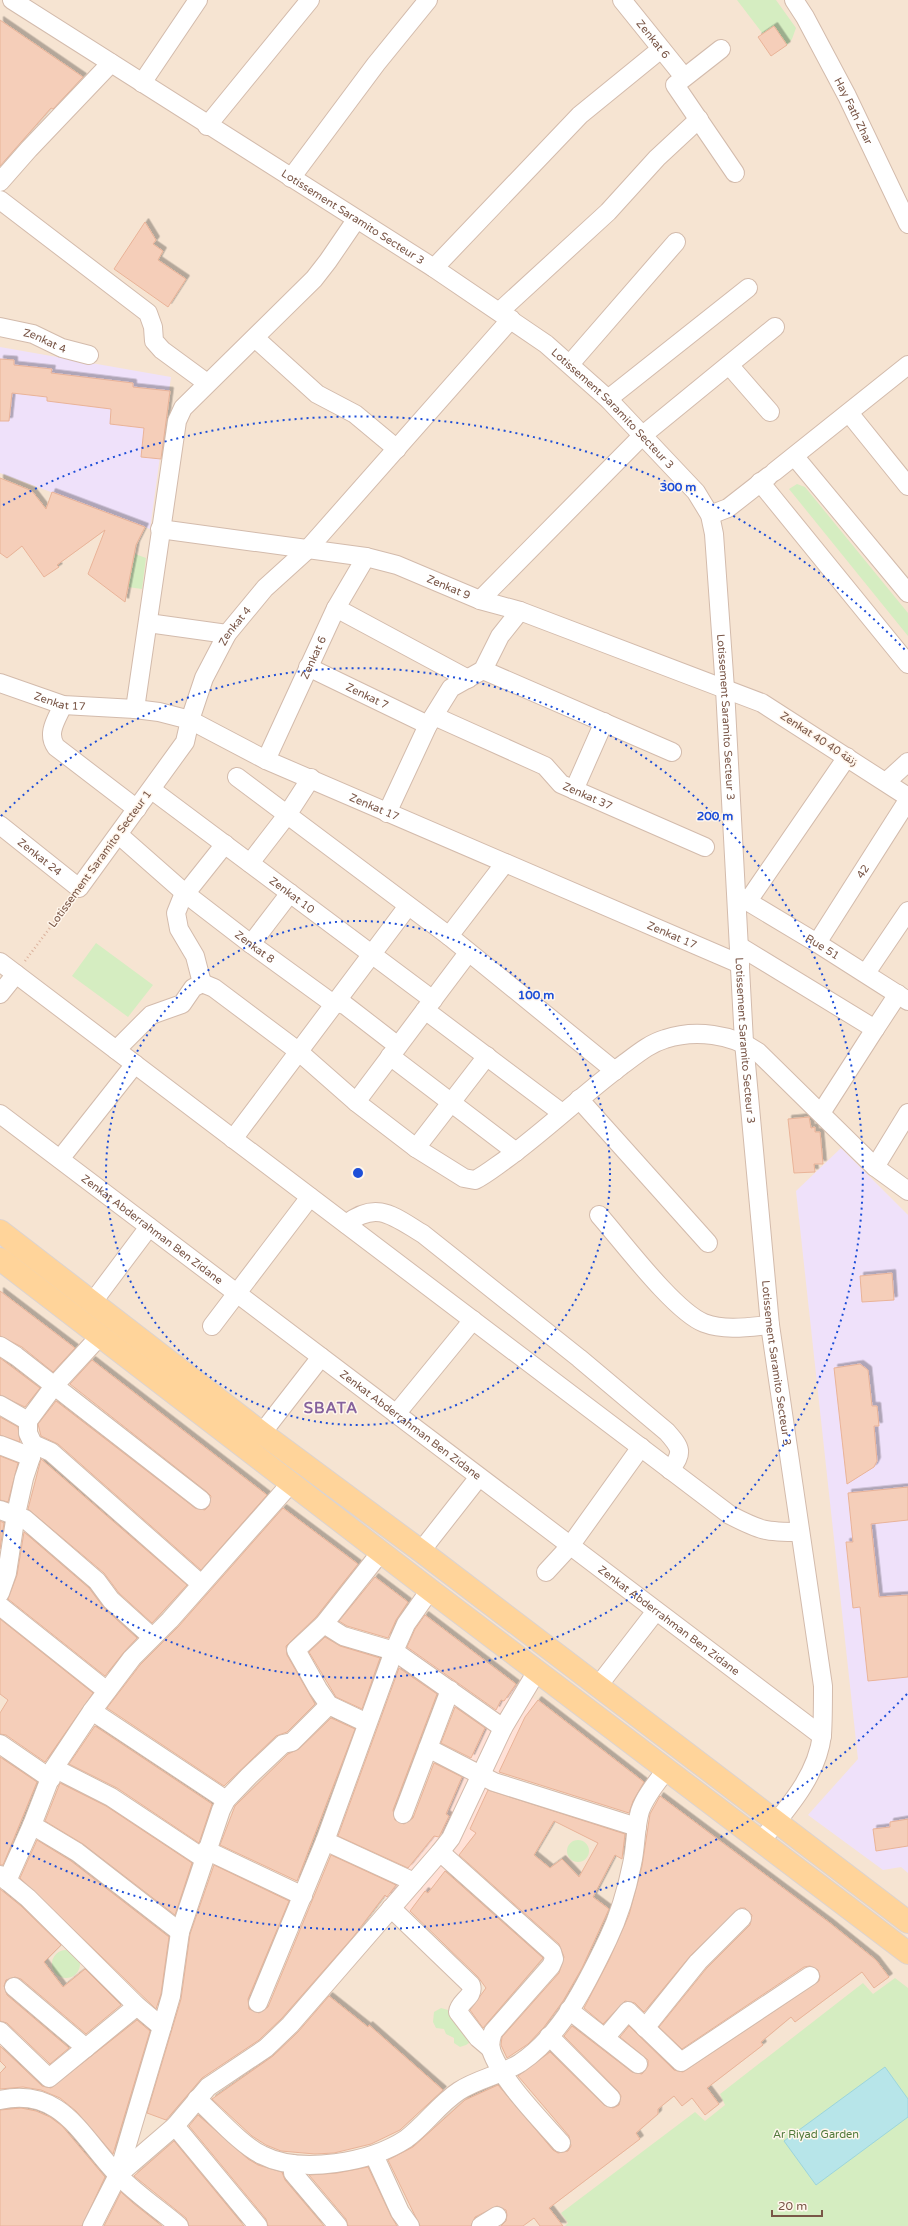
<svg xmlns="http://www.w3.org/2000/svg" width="908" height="2226" font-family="'Varela Round','Noto Sans Arabic',sans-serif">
<defs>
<filter id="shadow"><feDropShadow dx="3.5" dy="-3.5" stdDeviation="0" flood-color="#0004"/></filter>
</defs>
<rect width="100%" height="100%" fill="#fef2e4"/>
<path fill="#f6e4d2" d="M0 0H908V2226H0Z"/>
<path fill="#ffe1d7" d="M407 1645 493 1710 512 1682 540 1703 472 1827 482 1832 410 1914 382 1896 437 1828 481 1728 397 1666Z"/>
<path fill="#efe1fa" d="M0 347 171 377 150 529 0 473Z
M841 1148 908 1215V1873L901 1867 883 1870 808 1815 858 1759 796 1191Z"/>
<path fill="#d5edc1" d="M737 0H776L796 28 792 39 787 45 774 26 763 34Z
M797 484 805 487 908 613V636L789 489Z
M135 554 146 558 142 589 128 587Z
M96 943 153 985 128 1017 72 976Z
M567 1851a11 11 0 1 1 22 0a11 11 0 1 1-22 0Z
M52 1964a14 14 0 1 1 28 0a14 14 0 1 1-28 0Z
M895 1978 908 1988V2226H565L568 2223 561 2213 695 2112 705 2121 725 2105 720 2094 863 1983 873 1994Z
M441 2008 448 2010 472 2041 466 2045 460 2047 454 2043V2038L446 2034 444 2029 436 2028 433 2022 434 2012Z"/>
<path fill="#b7e5e9" stroke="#9cd5dc" d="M885 2067 908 2099V2117L816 2185 784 2141Z"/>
<path fill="#f5ceb9" stroke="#e9b398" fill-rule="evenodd" filter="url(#shadow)" d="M0 20 83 77 53 109 51 108 0 166Z
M774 26 787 45 771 56 758 37Z
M145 222 156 240 153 244 163 251 158 260 186 279 168 307 114 269Z
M0 359 14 360V365L52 369 51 373 133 383V387L170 391 161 459 141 457 144 428 110 424 111 409 47 401V397L12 393 9 421H0Z
M0 478 32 491 46 509 52 492 145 527 136 545 125 602 88 574 105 530 57 565 59 567 44 577 22 546 7 558 0 553Z
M809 1117 811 1128 815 1127V1132H820L823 1164H814L815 1172 794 1173 788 1119Z
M892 1273 894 1300 862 1302 860 1276Z
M0 1291 75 1348 53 1372 22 1347 0 1336Z
M0 1358 40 1388 25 1407 0 1395Z
M92 1360 267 1495 201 1570 58 1444 41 1436 38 1424 56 1401 195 1508 205 1510 209 1506 211 1496 207 1492 70 1384Z
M860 1364 868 1370 872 1406H877L879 1426H874L877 1461 874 1467 847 1484 834 1368Z
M0 1417 18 1427 20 1442 0 1435Z
M0 1456 18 1463 8 1502 0 1500Z
M41 1459 187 1585 152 1623 119 1593 104 1573 28 1509Z
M908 1487V1520L871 1524 879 1597 908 1595V1677L868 1681 860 1607 853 1608 846 1542H853L848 1493Z
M283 1508 358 1564 316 1617 286 1646 287 1655 315 1704 287 1732 276 1736 224 1786 107 1708 140 1665 178 1627Z
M0 1521 4 1523 0 1549Z
M24 1532 89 1588 104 1608 137 1638 124 1652 105 1676 8 1599 17 1575Z
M375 1577 408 1602 396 1620 388 1638 347 1626 339 1621Z
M425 1615 516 1684 504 1701 501 1700 496 1710 407 1647 415 1629Z
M0 1619 93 1693 45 1762 6 1735 0 1734V1713L8 1700 0 1694Z
M325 1637 340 1646 380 1658 362 1709 336 1697 309 1652Z
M399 1668 437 1694 393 1810 395 1820 404 1824 413 1818 434 1763 462 1777 446 1814 449 1816 439 1837 434 1836 408 1868 338 1836Z
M538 1700 644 1782 633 1801 629 1813 499 1772 525 1717Z
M455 1707 485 1728 471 1758 441 1743Z
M331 1718 355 1729 297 1881 220 1845 235 1806 288 1754 299 1749Z
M95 1726 212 1804 199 1843 117 1788 69 1764Z
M0 1757 37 1782 3 1865H0Z
M60 1783 106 1806 192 1863 175 1915 83 1844 45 1821Z
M488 1790 625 1834 622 1859 615 1855 593 1897 609 1909 582 1968 563 2001 544 2027 528 2044 507 2058 501 2045 502 2037 559 1973 564 1957 559 1944 459 1855 476 1833 470 1829ZM554 1821 598 1843 579 1877 562 1859 550 1868 534 1855Z
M660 1796 830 1923 876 1960 889 1977 874 1988 862 1972 795 2022 791 2017 761 2042 763 2045 707 2088 719 2104 705 2115 692 2098 682 2106 674 2096 658 2109V2114L636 2133 640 2139 549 2208 563 2226H540L534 2218 523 2226H501L506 2221 507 2215 506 2210 497 2206 475 2217 471 2226H420L388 2160 413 2147 465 2100 498 2085 553 2150 558 2153 568 2151 571 2146 569 2136 518 2076 550 2052 604 2105 613 2108 619 2105 621 2096 618 2091 564 2036 572 2026 632 2072 642 2074 648 2066V2060L620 2037 629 2026 674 2070 683 2072 819 1981 820 1976 818 1970 810 1966 804 1967 682 2049 659 2027 706 1969 750 1925 752 1915 745 1908H740L691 1955 644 2012 635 2003 625 2001 603 2024 584 2008 609 1960 629 1915 642 1866 650 1814Z
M908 1819V1846L876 1851 873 1829 890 1827V1822Z
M37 1840 71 1861 169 1937 161 1994 156 2009 20 1878Z
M331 1855 396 1885 387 1897 385 1895 353 1937 282 2018 259 2040 202 2078 166 2120 147 2113 181 1999 190 1934 214 1865 289 1901 248 1999 249 2009 259 2013 268 2007Z
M445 1871 543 1958 483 2028 470 2010 486 1988 478 1977 410 1911 425 1891 428 1893Z
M0 1889 21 1906 61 1945 44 1962 63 1987 85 1969 121 2005 86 2034 21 1979 15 1977 6 1980 4 1986 7 1995 69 2048 50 2064 7 2023 0 2021Z
M329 1996 368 2027 369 2025 443 2090 400 2130 371 2144 334 2153 315 2154 281 2151 266 2145 252 2136 212 2099 273 2056 298 2032Z
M137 2020 150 2031 113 2154 76 2111 60 2098 41 2090 23 2087 0 2089V2073L6 2067 0 2061V2046L42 2086 51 2088Z
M21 2108 36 2111 50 2117 62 2126 105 2177 82 2226H0V2110Z
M198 2115 248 2159 258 2165 282 2172 285 2180 324 2226H268L266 2219 189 2126Z
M174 2141 244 2226H189L186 2218 134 2176Z
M368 2167 391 2216 397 2226H348L346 2219 309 2175 337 2173Z
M121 2192 133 2203 162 2226H104Z"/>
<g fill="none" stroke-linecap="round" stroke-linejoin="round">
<defs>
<g id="minor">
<path id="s1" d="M12 0 434 268 546 344 608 399 696 492 710 515 714 534 725 689 744 1042 770 1325 823 1686C823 1702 823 1719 822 1735 817 1777 786 1810 761 1841"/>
<path id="s2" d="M622 0 684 77"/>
<path id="s3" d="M794 0 805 17 847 96 908 224"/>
<path d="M721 49 675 85 735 173"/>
<path d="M142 83 198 0"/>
<path d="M207 126 310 0"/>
<path d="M291 178 376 64 428 0"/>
<path d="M0 182 29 149 111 63"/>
<path d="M0 200 148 313 153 327 154 341 162 350 207 383"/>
<path d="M434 268 580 115 661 49"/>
<path d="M500 311 608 212 657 158 699 119"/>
<path id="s4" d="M0 327 33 334 62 348 89 355"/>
<path d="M255 338 317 394 355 414 397 449"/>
<path d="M570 364 676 242"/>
<path d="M729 365 770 412"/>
<path d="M608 399 748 288"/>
<path d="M849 413 908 486"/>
<path d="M795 457 908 593"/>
<path d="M774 472 908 365"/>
<path d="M760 482 908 664"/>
<path d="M710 515 728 508 769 476"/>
<path id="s5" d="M160 529 366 557 397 565 480 600 520 611 762 703 908 797"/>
<path d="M480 600 643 435 775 327"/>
<path d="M336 608 468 679"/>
<path d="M148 623 227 634"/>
<path id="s6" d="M308 667 428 725"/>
<path d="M483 670 672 752"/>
<path id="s7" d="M0 683 63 705 135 709 159 712 190 720 266 760 740 964"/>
<path d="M63 705C57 719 46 733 56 747L137 809"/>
<path d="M135 709 177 421 183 408 314 279 328 261 356 220"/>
<path id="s8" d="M434 716 545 766 561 784 705 847"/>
<path id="s9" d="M266 760 336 608 366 557"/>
<path d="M237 777 449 936 615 1071"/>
<path d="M886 782 908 762"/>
<path id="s10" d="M152 790 433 1000"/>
<path d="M574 790 604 722"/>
<path d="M387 813 428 725 451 688 483 670 500 636 520 611"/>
<path id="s11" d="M0 825 79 888 185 742 190 720 204 678 227 634 265 588 307 550 511 319"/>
<path id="s12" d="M119 835 186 894 251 944 328 1000 345 1005 398 1046"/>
<path d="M250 863 287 815 311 778"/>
<path id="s13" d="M737 895 817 943 908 1001"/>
<path d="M748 901 847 757"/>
<path d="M449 936 505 863"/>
<path id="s14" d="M817 943 908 800"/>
<path d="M251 944 290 893"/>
<path d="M739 946 875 1029 821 1113"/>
<path d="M0 962 730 1515C761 1531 765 1532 800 1532"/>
<path d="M866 973 908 911"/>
<path d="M202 983 195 956 179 929 176 913 182 898 225 844"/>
<path d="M0 994 16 974"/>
<path d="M425 1010 562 1113"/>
<path d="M875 1029 898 994"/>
<path d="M116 1050 151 1015 182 1004 193 988 202 983 214 988 298 1051 356 1102 416 1148 464 1178 475 1180C485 1175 495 1167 505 1160 545 1131 581 1096 621 1066 635 1056 648 1044 665 1039 695 1029 732 1034 758 1052L875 1167 908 1191"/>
<path d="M390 1056 516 1152"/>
<path d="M579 1099 708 1243"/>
<path d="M356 1102 468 953"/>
<path id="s15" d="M0 1114 822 1736"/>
<path d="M233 1139 408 906"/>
<path d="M416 1148 487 1056"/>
<path d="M60 1159 135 1064"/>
<path d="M875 1167 908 1113"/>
<path d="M599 1215C622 1241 674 1311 704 1323 725 1331 749 1327 770 1325"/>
<path d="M346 1224C377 1200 393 1216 423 1234L579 1358 667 1432C681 1448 684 1452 670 1470"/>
<path d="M92 1303 149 1227"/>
<path d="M212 1326 310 1197"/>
<path d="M0 1346 16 1356 201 1500"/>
<path d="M0 1405 28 1421"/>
<path d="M396 1414 473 1320"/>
<path d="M262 1433 321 1357"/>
<path d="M33 1444 51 1452 201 1584"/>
<path d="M0 1445 31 1457"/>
<path d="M0 1510 25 1519 97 1581 111 1600 152 1637"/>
<path d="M421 1551 479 1477"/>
<path d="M546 1572 570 1546 641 1447"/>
<path d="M0 1593 7 1573 16 1514 24 1478 31 1457 33 1444 28 1433V1421L54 1386 99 1337"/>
<path d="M0 1606 107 1691"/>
<path d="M324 1624 343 1636 394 1651 503 1728"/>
<path d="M598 1686 656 1611"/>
<path d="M92 1711 226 1800"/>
<path d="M367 1723 329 1705 318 1689 296 1650 324 1624 381 1552"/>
<path d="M0 1744 51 1779"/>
<path d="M428 1748 494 1782 637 1827"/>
<path d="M54 1768 111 1797 203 1858"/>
<path d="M403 1814 450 1690"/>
<path d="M32 1825 77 1852 180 1932"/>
<path d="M325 1841 414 1882"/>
<path d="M206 1850 303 1896"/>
<path d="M440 1852 552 1952 554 1959 551 1966 493 2032C491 2038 489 2043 491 2050 501 2080 540 2119 561 2143"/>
<path d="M0 1875 28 1898 137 2006 162 2027 118 2175 92 2226"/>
<path d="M7 1881 32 1825 54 1768 92 1711 132 1658 170 1620 292 1482"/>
<path d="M391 1908 471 1985C475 1997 459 2001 458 2012L478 2038 491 2049"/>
<path d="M14 1987 86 2048"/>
<path d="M258 2003 325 1841 394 1651 406 1624 430 1590"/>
<path d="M569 2010 638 2064"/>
<path d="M162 2027 171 1996 180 1932 221 1810 226 1800 249 1776 283 1744 292 1742 329 1705"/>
<path d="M645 2028 698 1962 742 1918"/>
<path d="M0 2031 49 2078 137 2006"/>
<path d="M549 2036 611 2098"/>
<path d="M605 2038 628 2011 681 2062 810 1976"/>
<path d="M197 2099C215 2115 241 2145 262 2155 301 2175 371 2162 406 2139 425 2125 439 2104 459 2091 477 2079 501 2075 520 2063 562 2035 587 1983 608 1939 619 1916 627 1889 632 1864 636 1847 635 1828 640 1811 645 1796 657 1782 667 1769"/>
<path d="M0 2100C62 2086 82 2138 118 2175 136 2194 159 2209 179 2226"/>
<path d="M175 2126 258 2226"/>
<path d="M374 2155 400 2212 410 2226"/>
<path d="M293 2164V2173L338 2226"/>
<path d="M118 2175 175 2126 208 2087 266 2048 290 2025 440 1852 451 1838 503 1728 537 1671"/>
<path d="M481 2226 497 2216"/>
</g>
<path id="major" d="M0 1231 262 1433 421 1551 908 1922
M0 1259 430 1590 908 1953"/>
</defs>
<use href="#minor" stroke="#d3bbac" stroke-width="20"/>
<use href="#major" stroke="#dcd3cf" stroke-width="24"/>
<path stroke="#dbb19c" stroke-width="2.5" stroke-dasharray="1 3" stroke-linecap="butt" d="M25 961 70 901"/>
<use href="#minor" stroke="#fff" stroke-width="18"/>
<use href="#major" stroke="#ffd49a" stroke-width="22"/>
</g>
<g fill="none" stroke="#1d4ed8" stroke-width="2" stroke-dasharray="2 4">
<circle cx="358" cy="1173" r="252"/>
<path d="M1 816A505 505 0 1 1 1 1530"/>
<path d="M907 1694A757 757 0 0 1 3 1841M3 505A757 757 0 0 1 907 652"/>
</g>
<g text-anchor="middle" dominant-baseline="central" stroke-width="3" stroke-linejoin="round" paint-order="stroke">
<g font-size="11" fill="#795647" stroke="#fff6ec">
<text stroke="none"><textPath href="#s2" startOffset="50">Zenkat 6</textPath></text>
<text stroke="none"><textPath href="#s3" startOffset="126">Hay Fath Zhar</textPath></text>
<text stroke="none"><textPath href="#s1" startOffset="404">Lotissement Saramito Secteur 3</textPath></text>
<text stroke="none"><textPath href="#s4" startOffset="47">Zenkat 4</textPath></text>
<text stroke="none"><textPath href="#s1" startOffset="728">Lotissement Saramito Secteur 3</textPath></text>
<text stroke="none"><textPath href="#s5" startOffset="296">Zenkat 9</textPath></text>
<text stroke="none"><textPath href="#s11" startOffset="409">Zenkat 4</textPath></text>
<text stroke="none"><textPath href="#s9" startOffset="113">Zenkat 6</textPath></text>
<text stroke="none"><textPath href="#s6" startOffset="66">Zenkat 7</textPath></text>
<text stroke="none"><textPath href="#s7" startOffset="63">Zenkat 17</textPath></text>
<text stroke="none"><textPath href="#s1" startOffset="1076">Lotissement Saramito Secteur 3</textPath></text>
<text transform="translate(819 739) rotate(33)">Zenkat 40 زنقة 40</text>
<text stroke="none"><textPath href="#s8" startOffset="175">Zenkat 37</textPath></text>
<text stroke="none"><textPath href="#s7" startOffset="399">Zenkat 17</textPath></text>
<text stroke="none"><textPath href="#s11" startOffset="51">Zenkat 24</textPath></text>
<text transform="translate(100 859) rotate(-54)">Lotissement Saramito Secteur 1</text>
<text stroke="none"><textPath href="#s14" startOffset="85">42</textPath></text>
<text stroke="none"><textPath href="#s10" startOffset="175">Zenkat 10</textPath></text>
<text stroke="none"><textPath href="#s7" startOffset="723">Zenkat 17</textPath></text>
<text stroke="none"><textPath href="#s12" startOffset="176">Zenkat 8</textPath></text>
<text stroke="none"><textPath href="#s13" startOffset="100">Rue 51</textPath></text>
<text stroke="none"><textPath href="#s1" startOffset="1400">Lotissement Saramito Secteur 3</textPath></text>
<text stroke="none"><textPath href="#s15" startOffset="191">Zenkat Abderrahman Ben Zidane</textPath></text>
<text stroke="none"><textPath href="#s1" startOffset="1724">Lotissement Saramito Secteur 3</textPath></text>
<text stroke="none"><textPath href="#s15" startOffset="515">Zenkat Abderrahman Ben Zidane</textPath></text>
<text stroke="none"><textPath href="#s15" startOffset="839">Zenkat Abderrahman Ben Zidane</textPath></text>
</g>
<g font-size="11" fill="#517a3c" stroke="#fff6ec">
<text x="816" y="2134">Ar Riyad Garden</text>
</g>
<g font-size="15" font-weight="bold" letter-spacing="1" fill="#86629d" stroke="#fff6ec">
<text x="331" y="1408">SBATA</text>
</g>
</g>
<circle cx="358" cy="1173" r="6" fill="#1d4ed8" stroke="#fff6ec" stroke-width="2"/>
<g font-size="12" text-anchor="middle" font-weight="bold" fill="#1d4ed8" stroke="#fff6ec" stroke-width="3" stroke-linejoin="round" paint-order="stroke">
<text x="678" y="491">300 m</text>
<text x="715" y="820">200 m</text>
<text x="536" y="999">100 m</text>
</g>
<path d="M772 2210v6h50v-6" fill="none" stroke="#795647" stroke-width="2"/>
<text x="778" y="2210" font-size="12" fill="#795647" stroke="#fff6ec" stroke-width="3" paint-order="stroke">20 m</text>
</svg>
